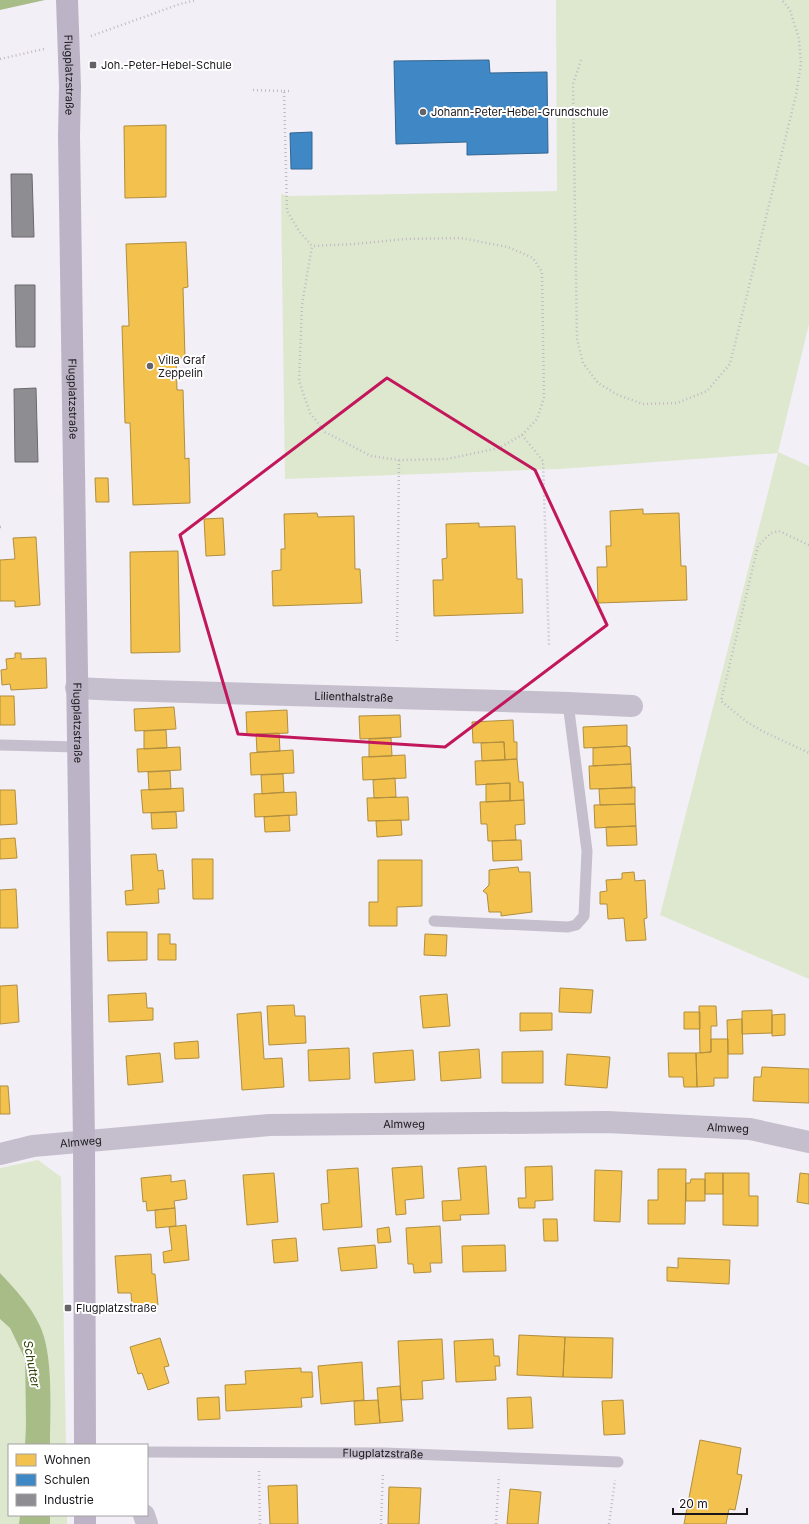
<svg xmlns="http://www.w3.org/2000/svg" width="809" height="1524" font-family="Inter,sans-serif">
<rect width="100%" height="100%" fill="#f2eff6"/>
<path fill="#dee8cf" d="M556 0H809V324L778 452 809 466V979L660 915 778 453 559 469 285 479 281 194 290 196 557 191Z
M38 1160 61 1177 66 1445H50C50 1412 54 1356 40 1326 31 1306 15 1289 0 1273V1168Z
M0 1319 10 1328 25 1359 26 1424 25 1445H9V1515H20L19 1524H0Z
M50 1515H67V1524H50Z"/>
<path fill="#a8bc87" d="M0 0H45L0 10Z
M0 1273C15 1289 31 1306 40 1326 54 1356 50 1412 50 1445H25L26 1424 25 1359 10 1328 0 1319Z
M20 1515H50V1524H19Z"/>
<path fill="#f2c14e" stroke="#b18e3f" d="M166 125V197L125 198 124 126Z
M186 242 188 287 183 288 185 358H176L177 390H183L185 459 189 458 190 503 133 505 130 423H125L122 326H129L126 244Z
M95 478H108L109 502H96Z
M643 509V514L679 513 681 566H686L687 600 598 603 597 567H607L606 546H611L610 511Z
M317 513 318 517 354 516 355 569H360L362 603 273 606 272 571 281 570V549H285L284 514Z
M223 518 225 555 206 556 204 519Z
M479 523V527L515 526 517 579H522L523 613 434 616 433 580H443L442 559 447 558 446 524Z
M36 537 40 605 15 607V601H0V560L15 559 13 538Z
M178 551 180 652 131 653 130 552Z
M15 653H21V659L46 658 47 688 11 690 10 684 2 685 1 670 7 669 6 659 15 658Z
M0 696H14L15 725H0Z
M174 707 176 729 135 731 134 709Z
M287 710 288 733 247 735 246 712Z
M400 715 401 737 360 739 359 716Z
M513 720 514 742H517V759L505 760 504 742 473 743 472 722Z
M627 725V746L584 748 583 727Z
M166 730 167 748 144 749V731Z
M279 733 280 751 257 752 256 734Z
M391 738 392 756 369 757V739Z
M504 742 505 760 482 761 481 743Z
M627 746 630 747 631 764 593 766V748Z
M180 747 181 770 138 772 137 749Z
M293 750 294 773 251 775 250 753Z
M405 755 406 778 363 780 362 757Z
M517 759 519 782H523L524 800 510 801V783L476 785 475 761Z
M631 764 632 788 590 789 589 766Z
M170 771 171 789 149 790 148 772Z
M283 774 284 792 262 794 261 775Z
M395 778 396 797 374 798 373 780Z
M510 783V801L486 802V784Z
M635 787V804L600 805 599 789Z
M183 788 184 811 143 813 141 790Z
M0 790H15L17 824 0 825Z
M296 792 297 815 255 817 254 794Z
M408 797 409 820 368 821 367 798Z
M524 800 525 824 515 825 516 840 488 841 487 824H481L480 802Z
M635 804 636 826 595 828 594 805Z
M176 812 177 828 152 829 151 813Z
M289 815 290 831 265 832 264 817Z
M401 820 402 835 377 837 376 821Z
M636 826 637 845 607 846 606 827Z
M15 838 17 858 0 859V839Z
M516 840H521L522 860 493 861 492 841Z
M156 854 158 871 163 870 165 889H158L159 903 126 905 125 891 133 890 131 855Z
M192 859H213V899H193Z
M378 860H422V906L397 907V926H369V902H378Z
M518 867 519 872H530L532 912 501 916V912H489L487 894 483 891 489 885V870Z
M634 872 635 881 645 880 647 918 644 919 646 940 626 941 624 918 608 919 607 904H600V892L607 891 606 880 622 879V873Z
M16 889 18 928H0V890Z
M107 932H147V960L108 961Z
M158 934H170V944H176V960H158Z
M425 934 447 935 446 956 424 955Z
M17 985 19 1022 0 1024V986Z
M560 988 593 990 591 1013 559 1012Z
M146 993 147 1008H153V1020L109 1022 108 995Z
M447 994 450 1026 423 1028 420 996Z
M294 1005 295 1016H305L306 1043 269 1045 267 1006Z
M699 1006H716L717 1026H711V1052L700 1053Z
M772 1010V1033L742 1034V1011Z
M261 1012 264 1059 282 1058 284 1087 242 1090 237 1014Z
M684 1012H700V1029H684Z
M520 1013H552V1030L520 1031Z
M785 1014V1035L772 1036V1015Z
M742 1019 743 1054H728L727 1020Z
M711 1039H728V1078H714V1086L697 1087 696 1053 711 1052Z
M198 1041 199 1058 175 1059 174 1043Z
M349 1048 350 1079 309 1081 308 1050Z
M479 1049 481 1078 441 1081 439 1052Z
M413 1050 415 1080 375 1083 373 1053Z
M543 1051V1083H502V1052Z
M160 1053 163 1082 128 1085 126 1056Z
M668 1053H696L697 1087H684L683 1077H669Z
M567 1054 610 1057 607 1088 565 1085Z
M762 1067 809 1069V1103L753 1101 754 1077H761Z
M0 1086H8L10 1114H0Z
M422 1166 424 1198 405 1200 406 1214 396 1215 392 1168Z
M486 1166 489 1214 460 1215 461 1220 443 1221 442 1201 461 1200 458 1168Z
M552 1166 553 1200 535 1201V1208H519L518 1198H526L525 1167Z
M358 1168 362 1227 323 1230 321 1204 329 1203 327 1170Z
M658 1169H686L685 1224H648V1200H658Z
M595 1170 622 1171 620 1222 594 1221Z
M274 1173 278 1222 247 1225 243 1175Z
M705 1173H723V1194H705Z
M723 1173H749V1196H758V1226L723 1225Z
M800 1173 809 1174V1204L797 1202Z
M171 1175V1182L185 1180 187 1199 174 1201 175 1208 147 1211 146 1201 143 1202 141 1178Z
M691 1179H705V1201H686V1183H690Z
M175 1208 176 1226 156 1228 155 1210Z
M543 1219H557L558 1241H544Z
M186 1225 189 1260 164 1263 163 1252 172 1250 169 1227Z
M440 1226 442 1263H430L431 1272 414 1273 413 1264H408L406 1228Z
M389 1227 391 1242 378 1243 377 1229Z
M296 1238 298 1261 274 1263 272 1240Z
M375 1245 377 1268 341 1271 338 1248Z
M505 1245 506 1271 463 1272 462 1246Z
M151 1254 152 1274H155L158 1305 132 1307 131 1293H118L115 1256Z
M678 1258 730 1260 729 1284 667 1281V1267L678 1268Z
M519 1335 565 1337 563 1377 517 1375Z
M565 1337 613 1338 612 1378 563 1377Z
M160 1338 169 1366 164 1367 169 1383 148 1390 142 1373 138 1374 130 1347Z
M442 1339 444 1379 422 1381 423 1399 401 1400 398 1341Z
M493 1339 494 1356H499L500 1366H495L496 1380 456 1382 454 1341Z
M362 1362 364 1400 321 1404 318 1366Z
M301 1368V1372H312L313 1397 301 1398 302 1407 226 1411 225 1385 246 1384 245 1371Z
M400 1386 403 1421 380 1423 377 1388Z
M219 1397 220 1419 198 1420 197 1398Z
M531 1397 533 1428 508 1429 507 1398Z
M378 1400 380 1423 355 1425 354 1401Z
M623 1400 625 1434 604 1435 602 1401Z
M700 1440 741 1448 737 1474 742 1475 735 1510 729 1509 726 1524H684Z
M297 1485 298 1524H270L268 1486Z
M389 1487 421 1488 419 1524H388Z
M510 1489 541 1492 538 1524H507Z"/>
<path fill="#3f88c5" stroke="#346692" d="M489 60 490 73 547 72 548 153 467 155V142L396 144 394 61Z
M312 132V169H291L290 133Z"/>
<path fill="#8d8d92" stroke="#6a6a6e" d="M11 174H32L34 237H12Z
M15 285H35V347H16Z
M36 388 38 462H15L14 389Z"/>
<g fill="none" stroke-linecap="round" stroke-linejoin="round">
<path stroke="#c0bac6" stroke-width="2.5" stroke-dasharray="1 3" stroke-linecap="butt" d="M91 36 180 4 196 0
M0 59 44 49
M581 60 573 84 577 339 583 363 598 383 618 395 643 404 677 403 707 391 730 364 796 95 801 64 799 39 790 10 782 0
M253 90 284 91 287 211 299 231 312 246 302 305 299 381 310 413 325 432 371 456 399 460 447 459 499 448 522 435 537 419 544 398 542 272 533 258 508 247 461 238 406 239 355 244 312 246
M284 91H289
M522 435 543 461 549 646
M0 527H4
M809 545 779 531 771 533 758 546 721 701 747 722 764 732 809 753
M397 641 399 460
M259 1471 260 1524
M381 1524 383 1472
M496 1524 499 1476
M609 1524 615 1480"/>
<g stroke="#c5becd" stroke-width="11">
<path d="M0 745 77 747"/>
<path d="M434 921 568 927 576 925 584 916 587 851 568 703"/>
<path id="s1" d="M147 1452 384 1453 618 1462"/>
</g>
<g stroke="#c5becd" stroke-width="22">
<path id="s2" d="M76 688 119 690 568 703 632 706"/>
<path id="s3" d="M0 1154 33 1146 269 1125 607 1122 750 1129 809 1142"/>
<path d="M144 1515 147 1524"/>
</g>
<g stroke="#bcb4c6" stroke-width="22">
<path id="s4" d="M67 0 70 87 69 136 84 1141 85 1445"/>
<path d="M85 1524V1515"/>
</g>
</g>
<path fill="none" stroke="#c2185b" stroke-width="3" stroke-linejoin="round" d="M387 378 535 470 607 625 445 747 238 734 180 535Z"/>
<g fill="#656368" stroke="#fff" stroke-width="1.5">
<rect x="89" y="61" width="8" height="8" rx="2"/>
<circle cx="423" cy="112" r="4"/>
<circle cx="150" cy="366" r="4"/>
<rect x="64" y="1304" width="8" height="8" rx="2"/>
</g>
<g text-anchor="middle" dominant-baseline="central" stroke-width="4" stroke-linejoin="round" paint-order="stroke">
<g font-size="11" fill="#19171b" stroke="#fff" text-anchor="start">
<text x="101" y="65">Joh.-Peter-Hebel-Schule</text>
<text x="431" y="112">Johann-Peter-Hebel-Grundschule</text>
<text x="158" y="360">Villa Graf<tspan x="158" dy="13">Zeppelin</tspan></text>
<text x="76" y="1308">Flugplatzstraße</text>
</g>
<g font-size="11" fill="#19171b" stroke="#fff">
<text stroke="none"><textPath href="#s4" startOffset="75">Flugplatzstraße</textPath></text>
<text stroke="none"><textPath href="#s4" startOffset="399">Flugplatzstraße</textPath></text>
<text stroke="none"><textPath href="#s2" startOffset="278">Lilienthalstraße</textPath></text>
<text stroke="none"><textPath href="#s4" startOffset="723">Flugplatzstraße</textPath></text>
<text stroke="none"><textPath href="#s3" startOffset="406">Almweg</textPath></text>
<text stroke="none"><textPath href="#s3" startOffset="730">Almweg</textPath></text>
<text stroke="none"><textPath href="#s3" startOffset="82">Almweg</textPath></text>
<text stroke="none"><textPath href="#s1" startOffset="236">Flugplatzstraße</textPath></text>
</g>
<g font-size="12" font-style="italic" fill="#2f4206" stroke="#fff">
<text transform="translate(32 1364) rotate(80)">Schutter</text>
</g>
</g>
<rect x="8" y="1444" width="140" height="72" fill="#ffffff" stroke="#a3a2a4"/>
<rect x="16" y="1454" width="20" height="12" fill="#f2c14e" stroke="#a3a2a4"/>
<text x="44" y="1464" font-size="12" fill="#19171b">Wohnen</text>
<rect x="16" y="1474" width="20" height="12" fill="#3f88c5" stroke="#a3a2a4"/>
<text x="44" y="1484" font-size="12" fill="#19171b">Schulen</text>
<rect x="16" y="1494" width="20" height="12" fill="#8d8d92" stroke="#a3a2a4"/>
<text x="44" y="1504" font-size="12" fill="#19171b">Industrie</text>
<path d="M673 1508v6h74v-6" fill="none" stroke="#19171b" stroke-width="2"/>
<text x="679" y="1508" font-size="12" fill="#19171b" stroke="#ffffff" stroke-width="3" paint-order="stroke">20 m</text>
</svg>
